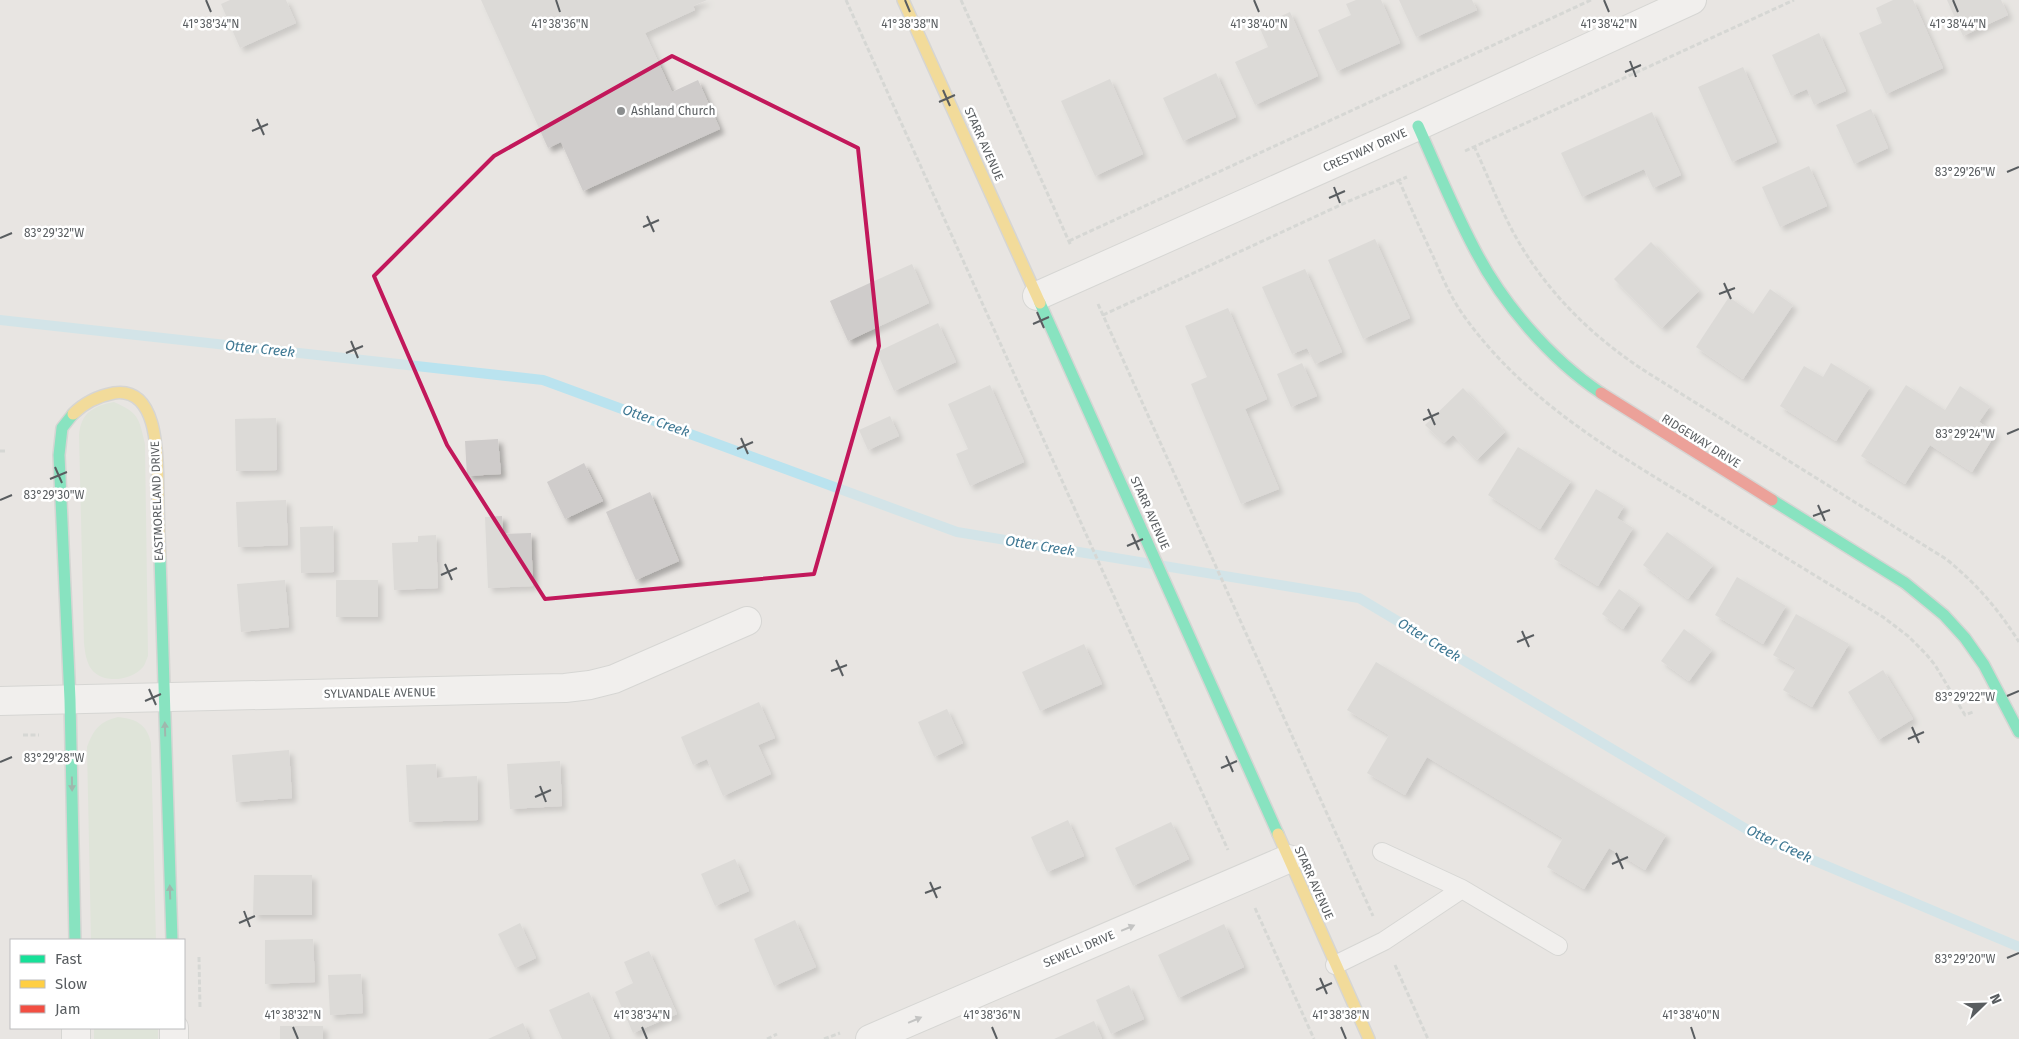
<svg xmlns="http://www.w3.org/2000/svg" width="2019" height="1039" font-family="'Fira Sans',sans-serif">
<defs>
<filter id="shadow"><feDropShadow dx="4.5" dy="4.5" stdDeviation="2.5" flood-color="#0004"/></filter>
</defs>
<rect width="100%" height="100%" fill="#e8e5e2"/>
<path fill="#d5e2cf" d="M114 402C139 413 139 418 145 444L148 656C146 660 145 665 143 667 131 681 104 684 92 670 86 662 85 652 84 643L79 435C81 412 94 406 114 402Z
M118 717C136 719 147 724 151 743L156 940H91L87 747C94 729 99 722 118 717Z
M94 1028H158V1039H94Z"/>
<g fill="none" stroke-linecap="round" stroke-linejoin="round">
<path stroke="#bae3ef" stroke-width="10" d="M0 320 543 380 957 532 1359 598 1763 839 2019 947"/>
</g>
<path fill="#cfcccb" filter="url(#shadow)" d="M230 0H286L296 23 240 48 221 4Z
M481 0H707L693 6 695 10 645 33 672 92 698 80 720 129 583 191 561 142 548 148Z
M1356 0H1381L1400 43 1337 71 1318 30 1351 15 1346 4Z
M1399 0H1472L1477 10 1416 37Z
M1893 0H1913L1943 68 1886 94 1859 33 1882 23 1876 8Z
M1947 0H2001L2008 15 1963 36Z
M1290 12 1318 76 1255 105 1235 62 1268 47 1259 26Z
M1819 33 1846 91 1814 105 1807 89 1791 96 1772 55Z
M1743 67 1777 142 1732 162 1698 87Z
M1216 73 1236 117 1183 141 1163 98Z
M1110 79 1143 154 1095 176 1061 101Z
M1871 109 1888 148 1854 164 1836 125Z
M1652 112 1681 175 1653 188 1644 169 1582 197 1561 153Z
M1809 166 1827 206 1780 227 1762 187Z
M1375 239 1410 318 1363 339 1328 260Z
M1651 242 1699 291 1662 328 1614 279Z
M912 264 929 303 848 341 830 301Z
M1305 269 1342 352 1315 364 1307 348 1292 354 1262 287Z
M1770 289 1793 305 1743 379 1696 347 1729 297 1753 314Z
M1228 308 1267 399 1245 409 1279 489 1241 504 1191 384 1207 377 1185 326Z
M938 323 956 362 894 391 877 352Z
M1302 363 1317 396 1291 407 1277 374Z
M1831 363 1870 387 1836 441 1780 406 1804 366 1823 377Z
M990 385 1024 462 970 486 956 454 968 449 948 404Z
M1906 385 1945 410 1960 386 1990 406 1979 422 1996 433 1972 472 1930 445 1905 484 1861 456Z
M1463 388 1505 432 1477 460 1453 435 1444 443 1425 425Z
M890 416 899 436 868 450 859 430Z
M276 418 277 470 236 471 235 419Z
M498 439 501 474 467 476 465 441Z
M1518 447 1571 481 1540 529 1488 495Z
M584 463 603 501 565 519 547 482Z
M1596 489 1624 506 1617 518 1633 528 1598 586 1554 559Z
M650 492 679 561 636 580 606 512Z
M286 500 288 545 238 547 236 502Z
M502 516 503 534 531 533 533 586 488 588 485 517Z
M333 526 334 572 301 573 300 527Z
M1667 532 1713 565 1688 599 1643 565Z
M436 535 438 588 394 590 392 543 418 542V536Z
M1737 577 1786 606 1763 644 1715 615Z
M285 580 289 627 241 632 237 584Z
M336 580H378V617H336Z
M1619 589 1640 604 1623 629 1602 614Z
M1796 614 1849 644 1812 707 1783 690 1796 668 1773 655Z
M1684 629 1712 650 1689 681 1661 661Z
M1084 644 1102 684 1040 711 1022 672Z
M1376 662 1666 835 1645 870 1609 848 1584 889 1547 867 1563 838 1427 757 1405 795 1367 773 1389 735 1347 710Z
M1883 670 1913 719 1878 740 1848 692Z
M759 702 775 738 758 745 771 774 723 796 707 759 693 765 681 737Z
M947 709 963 743 934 757 918 722Z
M289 750 292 798 236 802 232 755Z
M560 761 562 806 510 809 507 764Z
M436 764 437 778 477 776 478 820 409 822 406 765Z
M1068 820 1084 856 1047 872 1031 837Z
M1171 822 1189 859 1133 886 1115 848Z
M735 859 749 891 715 906 701 874Z
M254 875H312V915H253Z
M795 920 816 967 774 986 754 939Z
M520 923 536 958 515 968 498 934Z
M1224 924 1244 967 1178 998 1158 955Z
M313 939 315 982 265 984V940Z
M649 951 677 1014 633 1033 615 992 633 983 624 962Z
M361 974 363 1013 330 1015 328 975Z
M1129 985 1144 1019 1111 1034 1096 1000Z
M589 992 610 1039H562L549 1010Z
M1094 1021 1102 1039H1054Z
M523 1023 530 1039H488Z
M280 1026H323V1039H280Z"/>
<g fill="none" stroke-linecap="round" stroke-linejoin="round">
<defs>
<path id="lane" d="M1382 852 1462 889
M1335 965 1384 941 1462 889 1558 946"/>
<path id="street" d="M1037 296 1418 126 1692 0
M0 701 565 688 590 685 614 679 747 621
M76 1028V1039
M174 1028V1039
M870 1039 1288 859"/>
<path id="fast" d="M1418 126C1436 166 1453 208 1474 248 1502 303 1550 359 1601 393
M1040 303 1278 834
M73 414 62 428 59 455 70 700 75 940
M1772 500 1905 583 1944 615 1965 638 1984 665 2019 732
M160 557 172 940"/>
<path id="slow" d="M903 0 1040 303
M73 414C84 403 98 396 114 393 161 386 157 463 158 492 158 514 159 536 160 557
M1278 834 1369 1039"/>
<path id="jam" d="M1601 393 1772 500"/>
</defs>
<use href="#lane" stroke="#c2c3c2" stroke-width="20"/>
<use href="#street" stroke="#c2c3c2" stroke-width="30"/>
<use href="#fast" stroke="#c2c2c2" stroke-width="14"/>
<use href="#slow" stroke="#c2c2c2" stroke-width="14"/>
<use href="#jam" stroke="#c2c2c2" stroke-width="14"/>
<path stroke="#c2c6c4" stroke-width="3" stroke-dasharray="5 2.5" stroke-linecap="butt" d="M846 0 1228 850
M961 0 1071 246
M1474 146C1487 174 1498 203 1512 230 1544 290 1592 337 1648 373L1946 559C1976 583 1999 610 2019 642
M1465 151 1794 0
M1399 180C1410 206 1421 231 1433 256 1442 277 1451 298 1464 316 1524 400 1610 450 1696 502 1758 541 1821 579 1883 617L1908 636 1926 654 1935 665 1965 715 1973 712
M1069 241 1591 0
M1098 304 1373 916
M1103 315 1349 201 1407 177
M0 451H7
M23 735H39
M1255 908 1314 1039
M199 957 200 1008
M1395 965 1428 1039
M767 1039 777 1034
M824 1039 840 1033"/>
<use href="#lane" stroke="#fcfbfb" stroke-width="18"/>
<use href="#street" stroke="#fcfbfb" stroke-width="28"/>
<use href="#fast" stroke="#16e098" stroke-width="11"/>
<use href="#slow" stroke="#ffcf43" stroke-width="11"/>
<use href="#jam" stroke="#f24e42" stroke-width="11"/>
</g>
<defs><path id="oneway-solid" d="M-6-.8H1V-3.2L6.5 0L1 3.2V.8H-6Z" transform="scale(1.25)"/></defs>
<g fill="#487e6e">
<use href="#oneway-solid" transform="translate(165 729) rotate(-92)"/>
<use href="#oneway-solid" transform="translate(72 784) rotate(89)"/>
<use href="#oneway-solid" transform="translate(170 892) rotate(-92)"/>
</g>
<g fill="#9a9c9e">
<use href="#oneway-solid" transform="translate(1128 928) rotate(-23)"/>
<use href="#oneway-solid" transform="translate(915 1020) rotate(-23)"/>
</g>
<path d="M0 0H2019V1039H0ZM672 56 858 148 879 346 814 574 545 599 447 445 374 276 494 156Z" fill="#e8e5e2" fill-opacity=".55" fill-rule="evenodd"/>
<path fill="none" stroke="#c2185b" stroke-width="4" stroke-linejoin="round" d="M672 56 858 148 879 346 814 574 545 599 447 445 374 276 494 156Z"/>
<path fill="none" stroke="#595d60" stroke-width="2" d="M206 0 211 12M556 0 560 12M905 0 910 12M1254 0 1259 12M1604 0 1609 12M1953 0 1958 12M1630 61 1636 77M1625 72 1641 65M943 90 950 106M939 102 955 95M257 119 264 135M252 131 268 124M2007 172 2019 167M1334 187 1340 203M1329 198 1345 191M647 216 654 232M643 227 659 220M0 238 12 233M1724 283 1731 299M1719 294 1735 288M1037 312 1044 328M1033 324 1049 317M351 341 358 358M346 353 363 346M1428 409 1435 425M1423 420 1439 413M2007 434 2019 429M741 438 748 454M737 449 753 442M55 467 62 483M50 479 67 472M0 500 12 495M1818 505 1825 521M1813 516 1830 510M1132 534 1139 550M1127 546 1143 539M445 564 452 580M441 575 457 568M1522 631 1529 647M1517 642 1534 635M836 660 843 676M831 671 847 665M149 689 156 705M2007 696 2019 691M145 701 161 694M1912 727 1919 743M1908 739 1924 732M1226 756 1233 772M0 762 12 757M1221 768 1237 761M540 786 546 802M535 797 551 790M1616 853 1623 869M1612 864 1628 857M930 882 937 898M925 893 941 887M244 911 250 927M239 923 255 916M2007 958 2019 953M1320 978 1327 994M1316 990 1332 983M293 1027 298 1039M642 1027 647 1039M992 1027 997 1039M1341 1027 1346 1039M1691 1027 1695 1039"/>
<circle fill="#8b8d8e" stroke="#fff" stroke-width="2" cx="621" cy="111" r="5"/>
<g text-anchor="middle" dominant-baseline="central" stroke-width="5" stroke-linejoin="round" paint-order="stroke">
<g font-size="12" fill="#595d60" stroke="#fff" text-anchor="start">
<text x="631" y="111">Ashland Church</text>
</g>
<g font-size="12" fill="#595d60" stroke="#fff">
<text transform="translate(984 144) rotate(66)">STARR AVENUE</text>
<text transform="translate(1365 150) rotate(-24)">CRESTWAY DRIVE</text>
<text transform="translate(1701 441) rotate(32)">RIDGEWAY DRIVE</text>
<text transform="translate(157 501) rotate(-92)">EASTMORELAND DRIVE</text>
<text transform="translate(1150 513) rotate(66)">STARR AVENUE</text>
<text transform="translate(380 693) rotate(-1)">SYLVANDALE AVENUE</text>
<text transform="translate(1314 883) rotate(66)">STARR AVENUE</text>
<text transform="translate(1079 949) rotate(-23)">SEWELL DRIVE</text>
</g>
<g font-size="14" font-style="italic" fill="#407994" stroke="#fff">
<text transform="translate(260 349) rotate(6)">Otter Creek</text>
<text transform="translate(656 421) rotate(20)">Otter Creek</text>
<text transform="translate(1040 546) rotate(9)">Otter Creek</text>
<text transform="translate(1429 640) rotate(31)">Otter Creek</text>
<text transform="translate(1779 844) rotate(25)">Otter Creek</text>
</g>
</g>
<g font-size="12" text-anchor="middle" fill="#595d60" stroke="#fff" stroke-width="5" stroke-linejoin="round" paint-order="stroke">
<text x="211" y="28">41°38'34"N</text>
<text x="910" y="28">41°38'38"N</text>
<text x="1609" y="28">41°38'42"N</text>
<text x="1958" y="28">41°38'44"N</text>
<text x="560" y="28">41°38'36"N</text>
<text x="1259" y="28">41°38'40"N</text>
<text x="1965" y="176">83°29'26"W</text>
<text x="54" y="237">83°29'32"W</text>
<text x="1965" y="438">83°29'24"W</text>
<text x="54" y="499">83°29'30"W</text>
<text x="1965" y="701">83°29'22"W</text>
<text x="54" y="762">83°29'28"W</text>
<text x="1965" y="963">83°29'20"W</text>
<text x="293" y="1019">41°38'32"N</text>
<text x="642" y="1019">41°38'34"N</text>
<text x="992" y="1019">41°38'36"N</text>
<text x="1341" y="1019">41°38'38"N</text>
<text x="1691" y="1019">41°38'40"N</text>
</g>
<rect x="10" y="939" width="175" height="90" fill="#ffffff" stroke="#bdbebf"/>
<rect x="20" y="955" width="25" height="8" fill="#16e098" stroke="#bdbebf"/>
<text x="55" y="964" font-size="15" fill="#595d60">Fast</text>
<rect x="20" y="980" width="25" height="8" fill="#ffcf43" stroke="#bdbebf"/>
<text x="55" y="989" font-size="15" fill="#595d60">Slow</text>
<rect x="20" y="1005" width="25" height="8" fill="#f24e42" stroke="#bdbebf"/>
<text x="55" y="1014" font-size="15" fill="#595d60">Jam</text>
<g transform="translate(1984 1004) rotate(67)" stroke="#ffffff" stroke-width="4" paint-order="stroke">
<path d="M0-4L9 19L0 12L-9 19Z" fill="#595d60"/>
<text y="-8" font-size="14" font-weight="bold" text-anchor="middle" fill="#595d60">N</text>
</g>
</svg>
